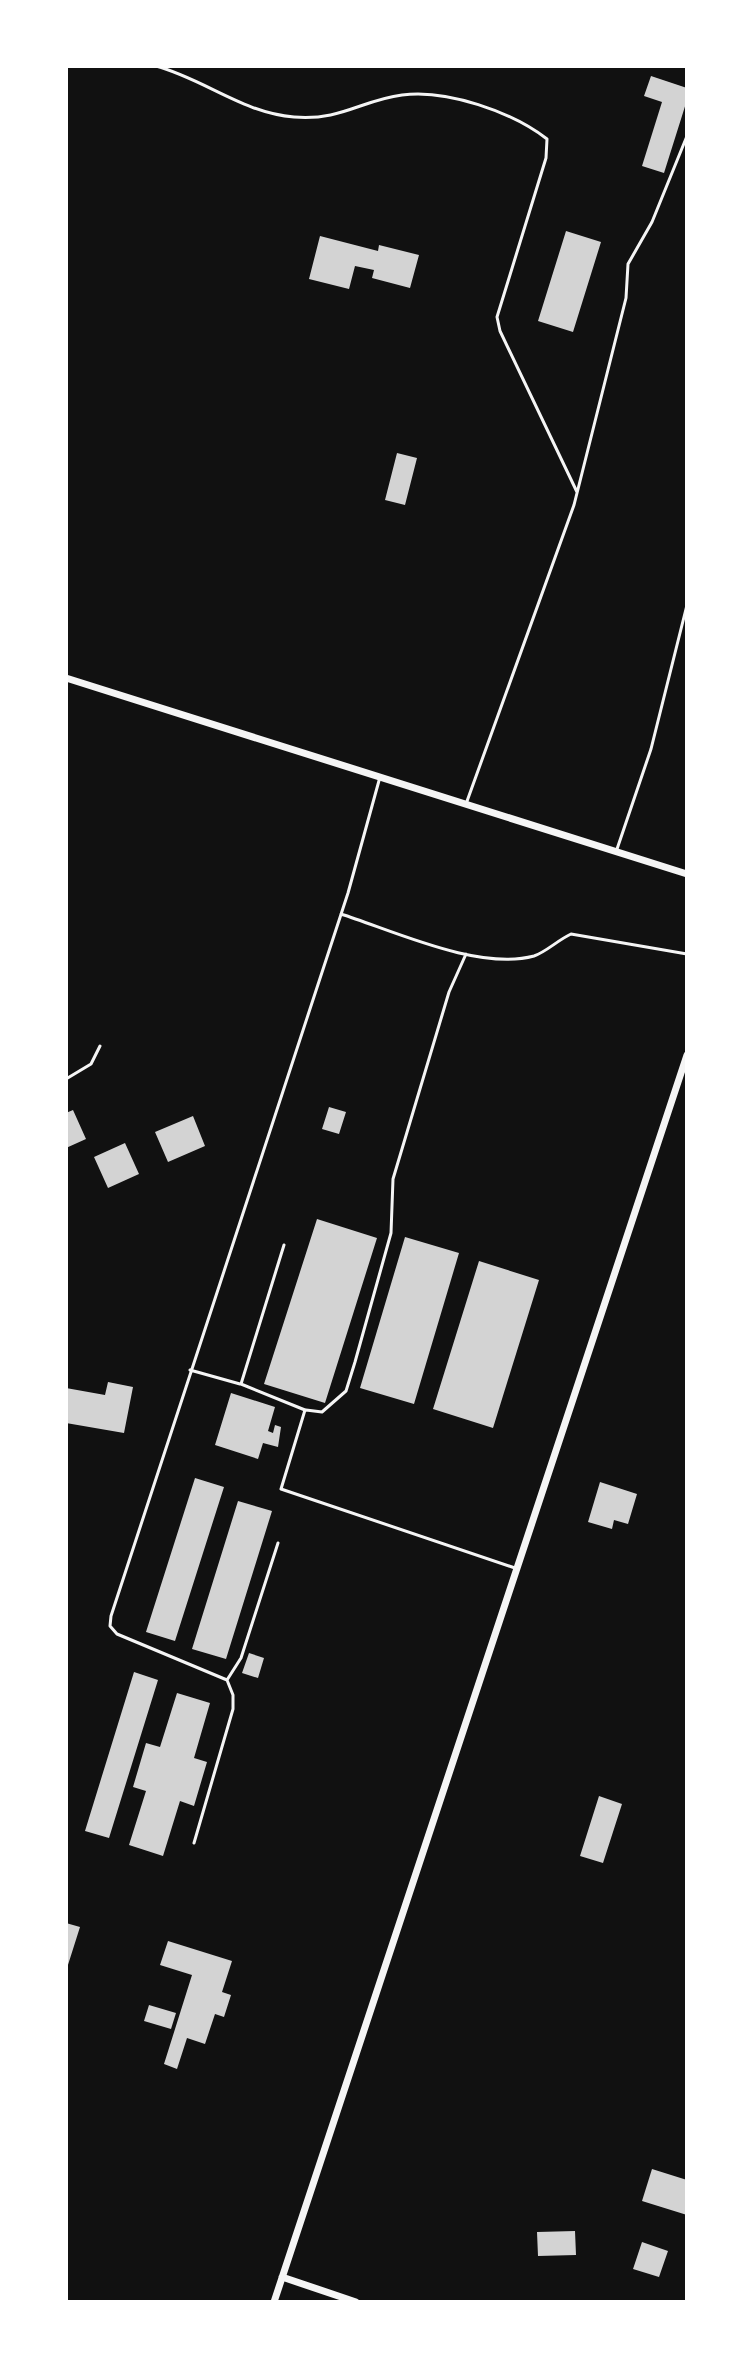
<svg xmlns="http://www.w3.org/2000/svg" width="753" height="2368" font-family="Poppins,sans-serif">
<rect width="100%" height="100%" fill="#111"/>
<path fill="#d3d3d3" d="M651 76 687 88V100L664 173 642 166 662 102 644 96Z
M566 231 601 242 573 332 538 321Z
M320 236 378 251 379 245 419 255 410 288 372 278 374 270 355 266 349 289 309 279Z
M397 453 417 458 405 505 385 500Z
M329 1107 346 1112 339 1134 322 1129Z
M73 1110 86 1139 66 1148V1113Z
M193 1116 205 1146 168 1162 155 1132Z
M125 1143 139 1174 108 1188 94 1157Z
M317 1219 377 1238 325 1403 264 1384Z
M405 1237 459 1253 414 1404 360 1388Z
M479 1261 539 1280 493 1428 433 1409Z
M108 1382 133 1387 124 1433 66 1423V1388L105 1395Z
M231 1393 275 1407 268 1431 273 1433 275 1425 281 1427 278 1447 263 1443 258 1459 215 1445Z
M195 1478 224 1487 175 1641 146 1632Z
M600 1482 637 1494 628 1524 614 1520 612 1529 588 1522Z
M238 1501 272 1511 226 1659 192 1649Z
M249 1653 264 1658 258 1678 242 1673Z
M134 1672 158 1680 109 1838 85 1831Z
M177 1693 210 1703 194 1758 207 1762 194 1806 180 1801 163 1856 129 1845 146 1791 133 1787 146 1743 160 1747Z
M599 1796 622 1804 603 1863 580 1856Z
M66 1923 80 1927 67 1968H66Z
M168 1941 232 1961 222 1992 231 1995 224 2017 215 2014 205 2044 187 2038 177 2069 164 2064 192 1975 160 1965Z
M149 2005 176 2013 171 2029 144 2021Z
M652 2169 687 2180V2215L642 2201Z
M575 2231 576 2255 538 2256 537 2232Z
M642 2242 668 2251 659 2277 633 2269Z"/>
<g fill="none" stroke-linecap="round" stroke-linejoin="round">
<path stroke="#f5f5f5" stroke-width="3" d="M156 66C204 79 243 113 294 117 341 121 362 100 402 95 447 89 512 112 547 139L546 158 497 317 500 331 577 492
M466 804 574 505 626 298 628 264 652 222 687 136
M616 852 651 749 687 605
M341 914C394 931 479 971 534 956 546 952 558 940 571 934L687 954
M66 1079 91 1064 100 1046
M284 1245 241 1384 305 1410 281 1489 515 1568
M190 1370 240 1384
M306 1410 322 1412 346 1391 355 1362 391 1233 393 1179 449 992 466 954
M227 1680 241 1658 278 1543
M194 1843 233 1709V1695L227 1680 117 1634 110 1626 111 1616 348 893 380 777"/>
<path stroke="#f5f5f5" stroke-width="7" d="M66 678 687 874
M282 2277 356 2302
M274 2302 687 1055"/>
</g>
<rect width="753" height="2368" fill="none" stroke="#ffffff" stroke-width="136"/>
</svg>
